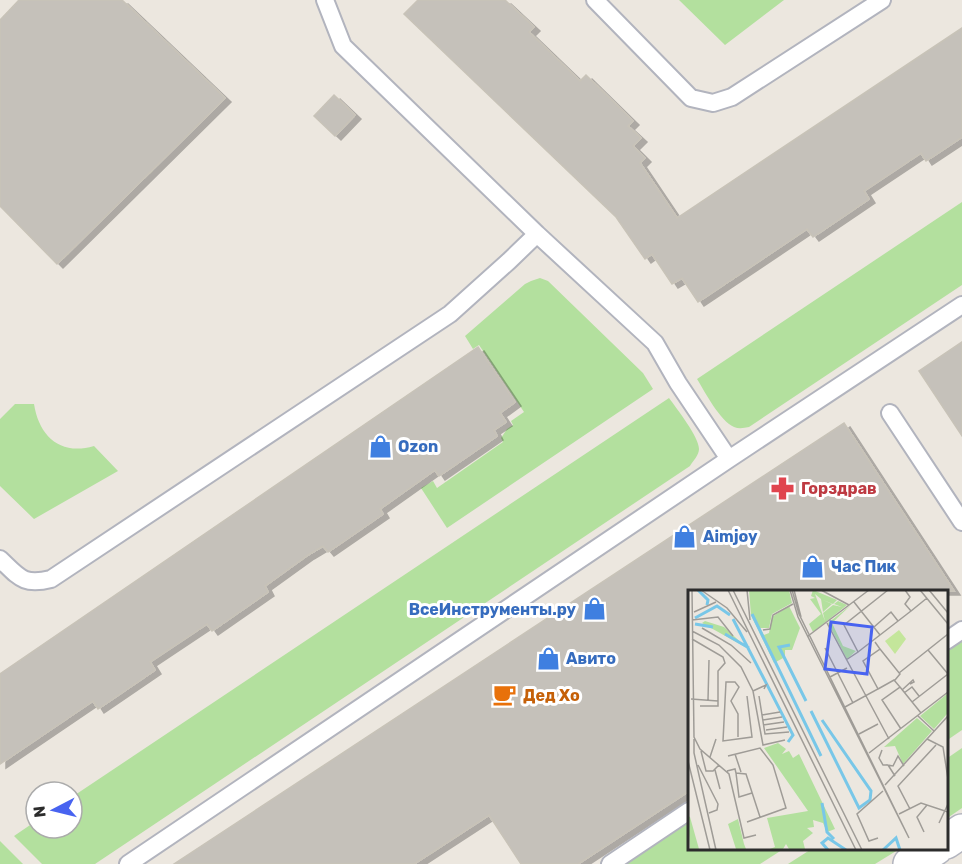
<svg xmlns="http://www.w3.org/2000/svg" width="962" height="864" font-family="Rubik,sans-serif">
<defs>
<filter id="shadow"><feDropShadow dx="6" dy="4" stdDeviation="0" flood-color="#0004"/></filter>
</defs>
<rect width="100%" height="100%" fill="#ece7df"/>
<path fill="#b3e09e" d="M679 0H784L725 45Z
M962 202V285L749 427C744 428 739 429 734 427 720 421 705 392 697 379Z
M540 278 548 281 643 373 653 389 447 528 421 488 433 481 437 488 503 442 501 438 507 429 513 425 511 421 524 412 479 345 473 349 465 336 525 284 531 281Z
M669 398C677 409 699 437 699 449 699 455 693 461 690 466L95 864H42L14 836 36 821V828H72V797Z
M15 404H34C39 436 60 456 94 446L118 471 34 519 0 486V419Z
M962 640V730L946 741V651Z
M962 748V808L946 819V759Z
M689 821V848H785L760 864H625Z
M0 841 23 864H0Z
M813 848H901L875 864H788Z"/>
<path fill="#c5c1ba" stroke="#c8c3b8" stroke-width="1.5" filter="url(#shadow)" d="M19 0H122L225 98 57 264 0 206V20Z
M418 0H505L534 27 529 32 580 81 586 75 633 121 628 126 641 138 633 146 645 158 640 163 677 218 962 28V137L926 161 921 153 864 191 869 199 813 237 807 229 698 302 682 278 672 284 652 254 645 259 616 217 404 14Z
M334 95 355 115 335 136 314 116Z
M962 342V436L919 371Z
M478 347 515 402 500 413 506 422 494 430 497 436 439 476 435 470 380 509 383 514 328 552 323 546 308 555 265 586 268 592 212 631 207 624 150 662 155 670 98 709 93 701 0 764V674Z
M844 423 954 591H689V791L578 864H521L489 815 414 864H174Z"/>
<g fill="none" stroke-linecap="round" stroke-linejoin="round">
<defs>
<path id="service" d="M325 0 343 46 537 234
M595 0 691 98 713 103 732 97 882 0
M890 413 962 522
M0 559C19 577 23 586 51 579L450 314 509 261 537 234 655 343 678 383 729 459
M946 641 962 630
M128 864 729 459 962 305
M610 864 689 811"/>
<path id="minor" d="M946 842 962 831
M910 864 936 848"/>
</defs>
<use href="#service" stroke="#b2b4be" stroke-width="20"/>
<use href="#minor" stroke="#b2b4be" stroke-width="36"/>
<use href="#service" stroke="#fff" stroke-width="16"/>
<use href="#minor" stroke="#fff" stroke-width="33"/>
</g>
<defs>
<symbol id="shop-bare" viewBox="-9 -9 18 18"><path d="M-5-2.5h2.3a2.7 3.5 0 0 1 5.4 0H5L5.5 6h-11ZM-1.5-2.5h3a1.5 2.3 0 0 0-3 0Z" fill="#3f7fe0" stroke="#fff" stroke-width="2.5" paint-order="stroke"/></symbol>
<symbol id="pharmacy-bare" viewBox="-9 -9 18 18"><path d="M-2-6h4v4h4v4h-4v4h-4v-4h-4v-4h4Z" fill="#e0444e" stroke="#fff" stroke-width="2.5" paint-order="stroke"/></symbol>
<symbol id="cafe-bare" viewBox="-9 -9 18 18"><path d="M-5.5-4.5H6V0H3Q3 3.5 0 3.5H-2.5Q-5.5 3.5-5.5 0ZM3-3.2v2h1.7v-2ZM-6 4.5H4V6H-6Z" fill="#e8710a" stroke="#fff" stroke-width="2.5" paint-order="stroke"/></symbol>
</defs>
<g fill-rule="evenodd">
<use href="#shop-bare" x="364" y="430" width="33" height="33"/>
<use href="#pharmacy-bare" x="766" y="472" width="33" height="33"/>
<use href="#shop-bare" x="668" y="520" width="33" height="33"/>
<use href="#shop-bare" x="796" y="550" width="33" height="33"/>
<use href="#shop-bare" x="578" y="592" width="33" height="33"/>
<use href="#shop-bare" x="532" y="642" width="33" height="33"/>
<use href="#cafe-bare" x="488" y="678" width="33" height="33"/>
</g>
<g text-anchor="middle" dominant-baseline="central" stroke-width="6" stroke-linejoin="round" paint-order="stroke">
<g font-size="16" font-weight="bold" fill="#366cbe" stroke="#fff" text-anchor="start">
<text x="398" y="446">Ozon</text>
<text x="703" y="536">Aimjoy</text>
<text x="831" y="566">Час Пик</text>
<text x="576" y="609" text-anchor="end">ВсеИнструменты.ру</text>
<text x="566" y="658">Авито</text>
</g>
<g font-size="16" font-weight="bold" fill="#be3a42" stroke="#fff" text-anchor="start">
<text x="801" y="488">Горздрав</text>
</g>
<g font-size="16" font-weight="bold" fill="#c56008" stroke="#fff" text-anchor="start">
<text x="523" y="695">Дед Хо</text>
</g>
</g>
<g transform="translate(688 590)">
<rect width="260" height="260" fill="#ece7df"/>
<path d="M61 0H101L104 13 84 24 81 38H72L76 45 81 43 84 27 101 16 112 38 104 60H97V67L86 73 63 25ZM125 0 149 10 145 14 135 10 144 14 135 22 133 9 127 4 137 31 135 23 145 15 154 17 146 14 150 11 159 15 125 42 121 34 133 24 122 9 127 8 123 6ZM163 15 144 33 155 56 168 61 159 69 140 33ZM17 31 36 37 59 58 14 33ZM259 104V124L246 139 232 126ZM229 128 244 141 215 174 207 156 196 157ZM90 153 98 159 94 164 101 161 105 168 111 164 147 239 139 242 135 233 125 230 126 237 119 238 125 243 115 251 117 259H101L98 254 95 259H82L87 257 79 228 120 221 76 158ZM0 226 2 227 11 259H2ZM50 229 56 254 58 259H48L40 234Z" fill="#b3e09e"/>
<path d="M211 40 218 49 207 64 197 51Z" fill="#c4e69b"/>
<path fill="none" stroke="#78c7e8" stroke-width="3" d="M10 0 20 10 19 15M64 24 133 166M7 28 29 16 42 25M45 29 105 145 100 152M7 34 25 37M37 44 61 58M102 55 91 57 118 111M123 121 171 218 182 210 183 201 134 130M134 213 139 242 146 249M140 260 134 253 140 248 158 260M195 260 208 248 212 260"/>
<path fill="none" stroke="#9f9c97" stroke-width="1.5" d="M4 0 6 147 12 159 41 184 56 248 68 245M13 0 39 18 59 42M40 0 168 260M45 0 174 260M59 0 62 30M102 0 110 27 221 248 111 24 104 0M106 0 113 27M133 0 161 15M217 0 222 7 217 14 223 21 239 8M232 0 260 34M241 0 260 23M166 12 192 45M6 22 28 12M4 30 30 27 45 46M139 33 201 149M186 37 203 22 210 31M14 38 43 55 63 73M75 40 82 39 85 25 105 14M4 41 31 55 53 77 65 101 75 155 97 150M120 46 181 0M4 49 35 67 37 73 30 81V116H12M137 58 165 113M192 59 212 84 207 90M240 60 260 84M170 62 223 21M158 70 170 62 156 35 200 0M211 83 260 44M142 87 159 78M212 97 233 123M190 99 206 90 212 97 194 110 213 139M214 100 225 90 226 92 222 94M65 101 78 95 76 99M216 103 224 97 231 106M71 106 77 144 101 142M3 109 30 111M20 110 21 70M224 112 260 84M157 117 190 99 175 71 192 59 187 52M74 125 92 122M230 126 246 141M75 130 94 127M75 135 96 132M78 140 99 137M171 144 190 134M50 147V124L43 111 51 97 47 92H38L35 151 64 147 59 106M6 149V163L28 260M239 149 255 157 260 189M194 160 191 168 195 175H200M13 161 18 181H25L31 175M181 163 260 102M47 164 53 182M40 166 72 158 85 175 98 218 59 232M22 167 28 149M0 171 22 260M10 175 30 214 29 220 21 223M27 180 32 199M39 181 47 179 48 183 58 184 72 227M48 183 51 207 64 203M207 186 200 175 205 176 210 166 216 176M197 195 260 126M222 219 210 196 248 155M211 224 233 213 260 222M251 233 260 214M236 242 229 227 239 215M190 248 181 251 169 224 195 201"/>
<path fill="#4863f0" fill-opacity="0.15" stroke="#4863f0" stroke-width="3" d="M143 32 184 37 179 84 137 79Z"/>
<rect width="260" height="260" fill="none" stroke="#2c2c2c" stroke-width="3"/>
</g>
<g transform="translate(54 810) rotate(263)"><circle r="28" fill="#ffffff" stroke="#ababab" stroke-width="1.5"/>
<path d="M0-4.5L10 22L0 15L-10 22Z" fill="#4863f0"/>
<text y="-9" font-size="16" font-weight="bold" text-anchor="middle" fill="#2c2c2c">N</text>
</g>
</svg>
